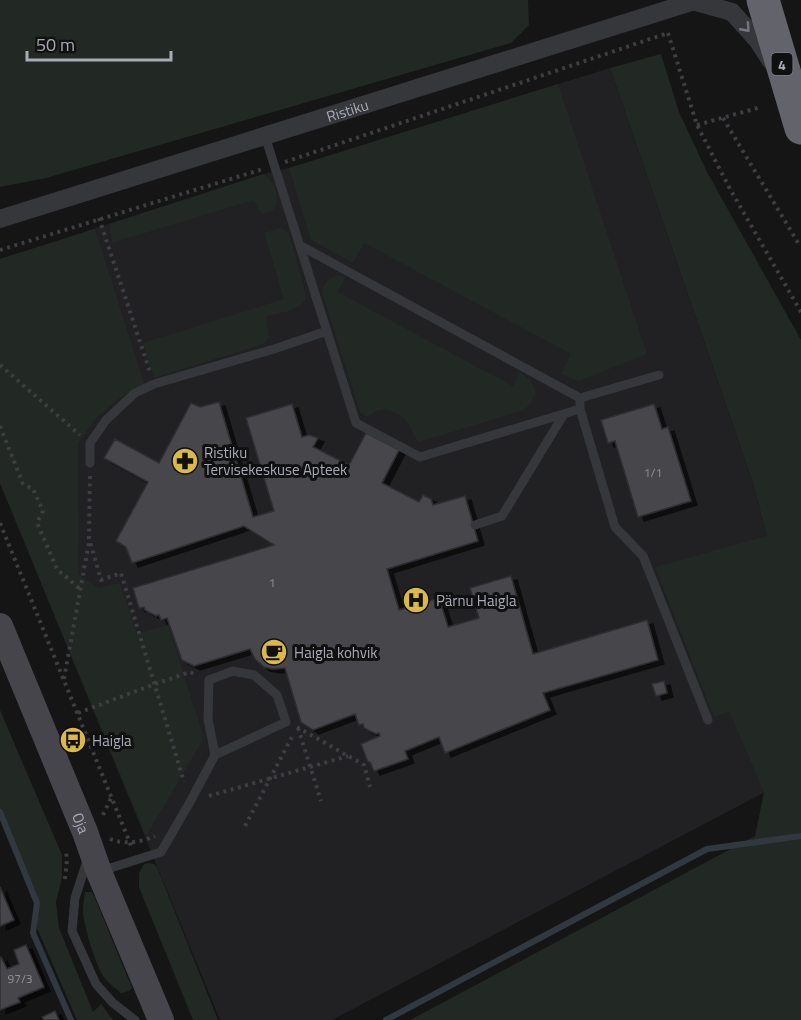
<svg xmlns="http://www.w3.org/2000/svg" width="801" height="1020" font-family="'Titillium Web',sans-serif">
<defs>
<filter id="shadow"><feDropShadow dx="6" dy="4" stdDeviation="0" flood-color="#0009"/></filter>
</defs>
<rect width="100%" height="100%" fill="#151516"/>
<path fill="#212123" d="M610 68 752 480 767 536 801 773 332 1020H220L0 483V259L264 174 289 168Z"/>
<path fill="#222823" d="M0 0H528L529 25 511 43 46 178 0 187Z
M661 54 679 112 707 172 801 340V1020H410L755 836 764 792 729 711 714 717 655 567 767 536 752 480 610 68Z
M558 84 647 354 579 381 561 374 571 354 364 243 353 263 311 240 289 168Z
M264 174C275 185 279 191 276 207L271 211 263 214 258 210 254 200 112 243 109 224Z
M280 228 285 230 289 234 305 291 306 299C297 312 280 313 266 316L269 337 266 342 260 345 154 378 143 343 284 299 264 233Z
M95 229 144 383 120 398 98 416 78 443 79 538 78 574 99 588 120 583 137 634 168 625 204 738 146 836 0 483V259Z
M336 276H346L338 292 513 386 520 372C524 375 530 379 532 383 539 393 532 403 524 410L419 442C413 435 413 432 409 425 404 415 390 408 379 410 375 412 370 415 366 417L360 412 322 292C324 282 328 279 336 276Z
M0 710 62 855V877L56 902 59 928 93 1012 101 1004 113 1020H77L37 928V903L0 812Z
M149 863 154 864 157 867 218 1020H193L139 887V873L144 864Z
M85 892H92L95 898 132 988 129 991 121 993C115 988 108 983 103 976 95 963 84 927 83 911 83 905 84 898 85 892Z"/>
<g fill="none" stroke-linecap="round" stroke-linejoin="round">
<path stroke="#32383f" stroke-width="6" d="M0 812 37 903 33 933 71 1020
M386 1020 707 849 801 836"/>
</g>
<path fill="#47474b" stroke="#2f2f32" stroke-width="1.5" filter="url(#shadow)" d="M219 402 253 517 274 511 246 418 292 404 302 437 309 435 318 438 313 447 349 465 366 433 399 450 382 483 419 502 423 495 431 499 433 505 465 496 478 541 387 569 399 610 439 598 448 627 479 618 470 588 511 576 533 654 647 620 658 660 543 693 550 710 445 753 439 737 405 751 408 759 374 771 370 762H368L361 744 380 736 379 733 376 734 364 728 363 724 359 725 355 714 313 730 301 722 285 668 273 669 264 667 255 659 250 649 194 666 182 660 167 618 161 620 159 615 156 616 145 610 144 607 139 608 133 588 274 545 244 526 132 563 126 547 116 541 148 482 104 458 115 439 159 463 191 403 200 407Z
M654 404 662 429 668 427 691 501 638 517 615 441 608 443 601 420Z
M664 681 667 693 656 696 652 684Z
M0 887 14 920 0 926Z
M26 945 44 987 18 998 20 1002 0 1010V958L1 957 7 969 19 964 14 950Z
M55 1011 59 1020H44L42 1017Z"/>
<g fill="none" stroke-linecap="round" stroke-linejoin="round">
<path stroke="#3d3d42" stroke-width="4" stroke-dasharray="3 4.5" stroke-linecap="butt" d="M668 33 697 125 730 189 801 312
M723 118 800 246
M697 125 761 107
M285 162 668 33
M99 218 150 372
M0 250 263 169
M0 365 80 435
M0 426 23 484 33 489 43 511 37 523 57 569 81 590
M90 476 89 538 101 580 121 573 184 782
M0 523 132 848
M64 679 89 542
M78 713 155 684 190 672 197 675
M297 727 364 765 370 787
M298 728 321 801
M209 796 348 756
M103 815 111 798
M245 826 294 733
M110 839C125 845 142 842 155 836
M65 879 67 860 66 851"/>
<path stroke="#36373b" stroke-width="9" d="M265 136 356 423 420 457 580 409V398
M301 246 580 398 659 375
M580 409 615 527 643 556 708 720
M90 463V443L106 420 135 393 154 384 274 349 327 331
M475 525 502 516 564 414
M88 858 75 898 72 931 96 984 113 1003 135 1020
M101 871 161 852 190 802 215 755 286 722 277 695 254 675 233 671 209 680 208 719 215 755"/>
<g stroke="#36373b" stroke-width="18">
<path d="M696 2 732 12 758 41 771 61"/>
<path id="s1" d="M0 219 698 0"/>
</g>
<path stroke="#45454b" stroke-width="26" id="s2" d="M0 626 85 832 99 872 161 1020"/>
<path stroke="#63646b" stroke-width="33" d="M763 0 801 128"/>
</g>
<defs><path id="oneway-chevron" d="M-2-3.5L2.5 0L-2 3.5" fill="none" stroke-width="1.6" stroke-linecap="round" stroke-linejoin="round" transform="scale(1.5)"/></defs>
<use stroke="#75777e" href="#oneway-chevron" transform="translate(746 28) rotate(48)"/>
<defs>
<symbol id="pharmacy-disc" viewBox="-11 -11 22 22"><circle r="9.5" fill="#dab849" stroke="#101011"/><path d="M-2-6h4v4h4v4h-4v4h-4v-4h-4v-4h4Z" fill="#111"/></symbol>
<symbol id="hospital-disc" viewBox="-11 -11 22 22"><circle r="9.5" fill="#dab849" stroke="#101011"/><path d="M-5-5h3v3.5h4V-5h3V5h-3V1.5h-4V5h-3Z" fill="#111"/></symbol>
<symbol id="cafe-disc" viewBox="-11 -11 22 22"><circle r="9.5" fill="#dab849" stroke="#101011"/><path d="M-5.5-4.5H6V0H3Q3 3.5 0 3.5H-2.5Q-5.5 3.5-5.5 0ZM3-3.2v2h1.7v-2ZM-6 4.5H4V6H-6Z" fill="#111"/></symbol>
<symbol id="bus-disc" viewBox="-11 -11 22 22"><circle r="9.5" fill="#dab849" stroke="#101011"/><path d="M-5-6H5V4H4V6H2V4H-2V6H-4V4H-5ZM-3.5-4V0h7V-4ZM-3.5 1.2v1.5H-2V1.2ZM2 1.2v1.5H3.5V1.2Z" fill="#111"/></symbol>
</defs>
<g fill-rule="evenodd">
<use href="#pharmacy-disc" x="170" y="446" width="30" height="30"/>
<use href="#hospital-disc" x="401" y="585" width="30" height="30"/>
<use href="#cafe-disc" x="259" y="637" width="30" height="30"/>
<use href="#bus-disc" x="58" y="725" width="30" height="30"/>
</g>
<g text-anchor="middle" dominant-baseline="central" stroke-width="6" stroke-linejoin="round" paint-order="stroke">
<g font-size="12" fill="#90929a">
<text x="653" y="472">1/1</text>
<text x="272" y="582">1</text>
<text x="20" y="978">97/3</text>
</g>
<rect fill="#101011" stroke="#7a7c84" stroke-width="1.5" x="771.5" y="53" width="21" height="22" rx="4.5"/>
<g font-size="14" font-weight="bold" fill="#a8abb5">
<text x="782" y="64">4</text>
</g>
<g font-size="15" fill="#a8abb5" stroke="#101011">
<text stroke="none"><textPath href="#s1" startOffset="364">Ristiku</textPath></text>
<text stroke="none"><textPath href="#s2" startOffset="213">Oja</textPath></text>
</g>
<g font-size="15" fill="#a8abb5" stroke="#101011" text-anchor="start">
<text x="204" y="452">Ristiku<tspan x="204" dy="17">Tervisekeskuse Apteek</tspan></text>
<text x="436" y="600">Pärnu Haigla</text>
<text x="294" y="652">Haigla kohvik</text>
<text x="92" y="740">Haigla</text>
</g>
</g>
<path d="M27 51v9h144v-9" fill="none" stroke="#a8abb5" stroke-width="3"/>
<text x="36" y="51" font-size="18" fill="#a8abb5" stroke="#101011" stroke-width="4.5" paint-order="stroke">50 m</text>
</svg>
